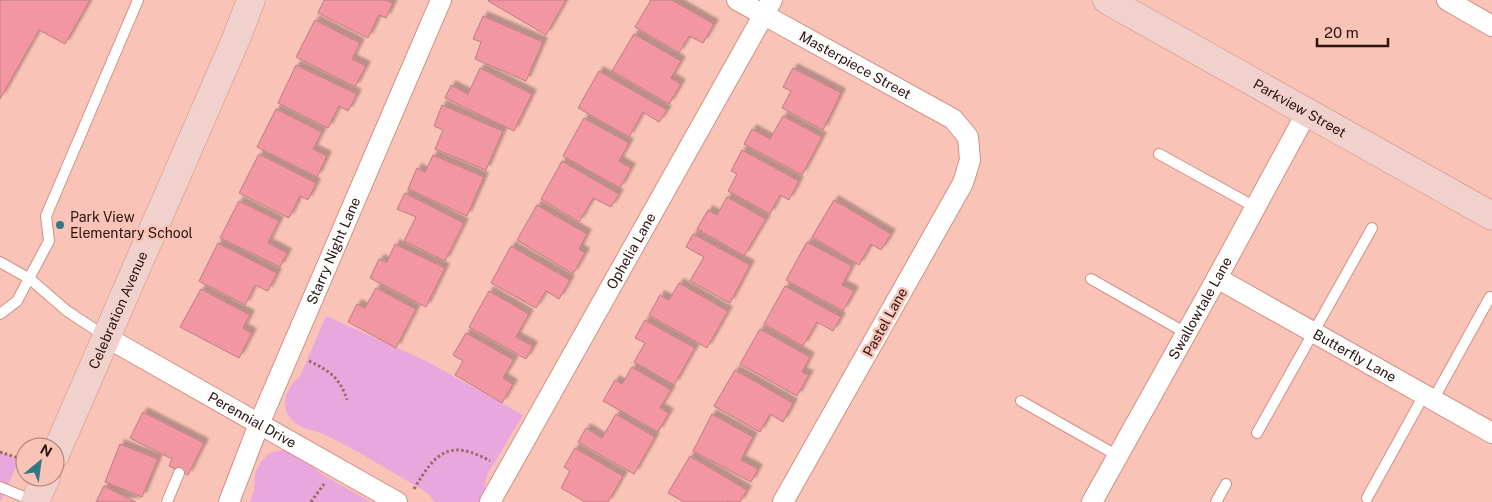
<svg xmlns="http://www.w3.org/2000/svg" width="1492" height="502" font-family="'Public Sans',sans-serif">
<defs>
<filter id="shadow"><feDropShadow dx="4.5" dy="-4.5" stdDeviation="1" flood-color="#0004"/></filter>
</defs>
<rect width="100%" height="100%" fill="#fac3b7"/>
<path fill="#e9a7de" d="M326 316 426 361 523 415 487 475 483 498 480 502H436L426 492C393 473 359 451 325 435 313 429 300 430 291 419 279 405 287 387 300 376Z
M282 450 297 455 323 475 371 502H250L254 491 255 474 260 463 269 453Z
M0 451 19 461 0 502Z"/>
<path fill="#f296a1" stroke="#be7c83" filter="url(#shadow)" d="M0 0H90L65 44 39 30 0 99Z
M324 0H386L393 3 386 18 379 15 368 38 318 13Z
M489 0H566L546 35 488 1Z
M651 0H672L714 24 703 43 689 36 679 53 635 27Z
M483 16 543 42 526 81 475 59 481 42 473 39Z
M315 20 360 43 352 59 366 66 355 87 296 57Z
M634 34 681 61 671 78 681 84 669 104 612 71Z
M296 65 357 94 348 111 339 106 328 128 278 103Z
M480 68 532 94 514 131 445 98 451 85 468 94Z
M793 68 841 93 823 130 782 108 791 91 783 87Z
M599 71 667 110 659 122 643 112 629 137 578 108Z
M442 105 503 131 486 170 435 149 443 130 434 126Z
M276 109 322 132 313 149 327 156 317 177 257 147Z
M783 116 822 137 802 175 744 144 752 129 770 139Z
M584 118 629 143 619 161 631 168 620 188 563 156Z
M742 150 799 181 789 200 780 195 770 214 728 191 737 174 731 171Z
M259 154 316 183 308 200 300 196 289 218 239 193Z
M433 155 484 177 467 216 408 189 417 168 425 172Z
M562 161 619 194 611 207 593 198 579 222 541 199Z
M405 193 464 223 445 261 404 241 416 217 397 209Z
M727 197 766 219 744 256 697 229 708 210 717 215Z
M834 200 891 234 881 250 871 244 859 265 812 237Z
M239 201 279 221 268 243 287 253 280 267 220 238Z
M537 205 587 234 579 249 585 253 573 274 517 240Z
M693 234 750 265 730 303 690 281 704 257 686 247Z
M807 242 852 266 842 285 854 291 843 311 786 280Z
M218 243 277 273 268 291 255 285 245 305 199 281Z
M395 244 445 268 426 307 370 278 379 259 387 262Z
M511 246 570 280 559 299 546 291 536 308 491 283Z
M679 283 728 311 707 348 649 315 660 295 669 300Z
M785 286 841 317 833 331 817 322 803 346 764 324Z
M376 288 416 309 396 348 348 322 357 304 365 308Z
M201 289 250 315 243 328 252 333 239 358 180 327Z
M489 291 529 314 516 337 533 346 526 359 469 327Z
M645 320 695 348 674 385 634 362 645 343 635 338Z
M760 329 810 357 802 372 809 375 797 396 740 364Z
M466 333 514 360 503 378 513 384 502 403 455 375 463 361 453 355Z
M632 367 671 390 660 408 669 413 658 432 603 401 615 380 622 384Z
M735 370 793 403 783 422 770 414 760 432 714 406Z
M143 412 204 443 188 475 169 466 172 459 130 438Z
M616 414 655 437 634 474 578 442 586 428 602 438Z
M712 414 753 437 741 460 758 469 751 482 693 451Z
M120 444 158 459 142 497 105 482Z
M575 448 623 476 608 502H585L561 488 570 471 564 467Z
M690 456 747 490 740 502H730L728 501 727 502H684L668 493Z
M104 486 136 502H96Z"/>
<g fill="none" stroke-linecap="round" stroke-linejoin="round">
<defs>
<path id="lane" d="M1159 154 1255 207
M0 262 30 279 67 311 105 336
M1091 279 1186 333
M0 314 17 301 49 241 46 216 138 0
M1433 400 1490 297
M1021 401 1118 456
M1257 433 1372 228
M0 487 34 501
M1367 498 1424 395
M167 502 179 473
M1216 502 1226 484"/>
<g id="street">
<path id="s1" d="M737 0 953 119 968 137 970 160 963 183 783 502"/>
<path d="M1447 0 1492 26"/>
<path id="s2" d="M1217 278 1492 433"/>
<path id="s3" d="M106 337 397 502"/>
<path id="s4" d="M229 502 259 424 441 0"/>
<path id="s5" d="M490 502 772 0"/>
<path id="s6" d="M1092 502 1217 278 1307 112"/>
</g>
<g id="secondary">
<path id="s7" d="M1107 0 1492 216"/>
<path id="s8" d="M55 455 236 39 251 0"/>
<path d="M35 502 46 477"/>
</g>
</defs>
<use href="#lane" stroke="#d19082" stroke-width="12"/>
<use href="#street" stroke="#d19082" stroke-width="22"/>
<use href="#secondary" stroke="#d19082" stroke-width="29"/>
<path stroke="#956d65" stroke-width="3" stroke-dasharray="2.5 2.5" stroke-linecap="butt" d="M309 361C330 371 340 378 347 400
M0 452 25 460
M414 489C435 453 449 438 490 461
M311 502 324 484"/>
<use href="#lane" stroke="#fff" stroke-width="10"/>
<use href="#street" stroke="#fff" stroke-width="20"/>
<use href="#secondary" stroke="#f0d1cb" stroke-width="28"/>
</g>
<circle fill="#327785" stroke="#fac3b7" stroke-width="2" cx="60" cy="225" r="5"/>
<g text-anchor="middle" dominant-baseline="central" stroke-width="5" stroke-linejoin="round" paint-order="stroke">
<g font-size="14" fill="#2b130e" stroke="#fac3b7">
<text stroke="none"><textPath href="#s1" startOffset="135">Masterpiece Street</textPath></text>
<text stroke="none"><textPath href="#s7" startOffset="221">Parkview Street</textPath></text>
<text stroke="none"><textPath href="#s4" startOffset="272">Starry Night Lane</textPath></text>
<text stroke="none"><textPath href="#s5" startOffset="288">Ophelia Lane</textPath></text>
<text stroke="none"><textPath href="#s6" startOffset="222">Swallowtale Lane</textPath></text>
<text stroke="none"><textPath href="#s8" startOffset="158">Celebration Avenue</textPath></text>
<text transform="translate(885 322) rotate(-61)">Pastel Lane</text>
<text stroke="none"><textPath href="#s2" startOffset="158">Butterfly Lane</textPath></text>
<text stroke="none"><textPath href="#s3" startOffset="168">Perennial Drive</textPath></text>
</g>
<g font-size="14" fill="#2b130e" stroke="#fac3b7" text-anchor="start">
<text x="70" y="217">Park View<tspan x="70" dy="16">Elementary School</tspan></text>
</g>
</g>
<g transform="translate(40 462) rotate(29)"><circle r="24" fill="#fac3b7" stroke="#a77d73"/>
<path d="M0-4L9 19L0 12L-9 19Z" fill="#327785"/>
<text y="-8" font-size="14" font-weight="bold" text-anchor="middle" fill="#2b130e">N</text>
</g>
<path d="M1317 38v8h71v-8" fill="none" stroke="#2b130e" stroke-width="2.5"/>
<text x="1324" y="38" font-size="15" fill="#2b130e" stroke="#fac3b7" stroke-width="4" paint-order="stroke">20 m</text>
</svg>
